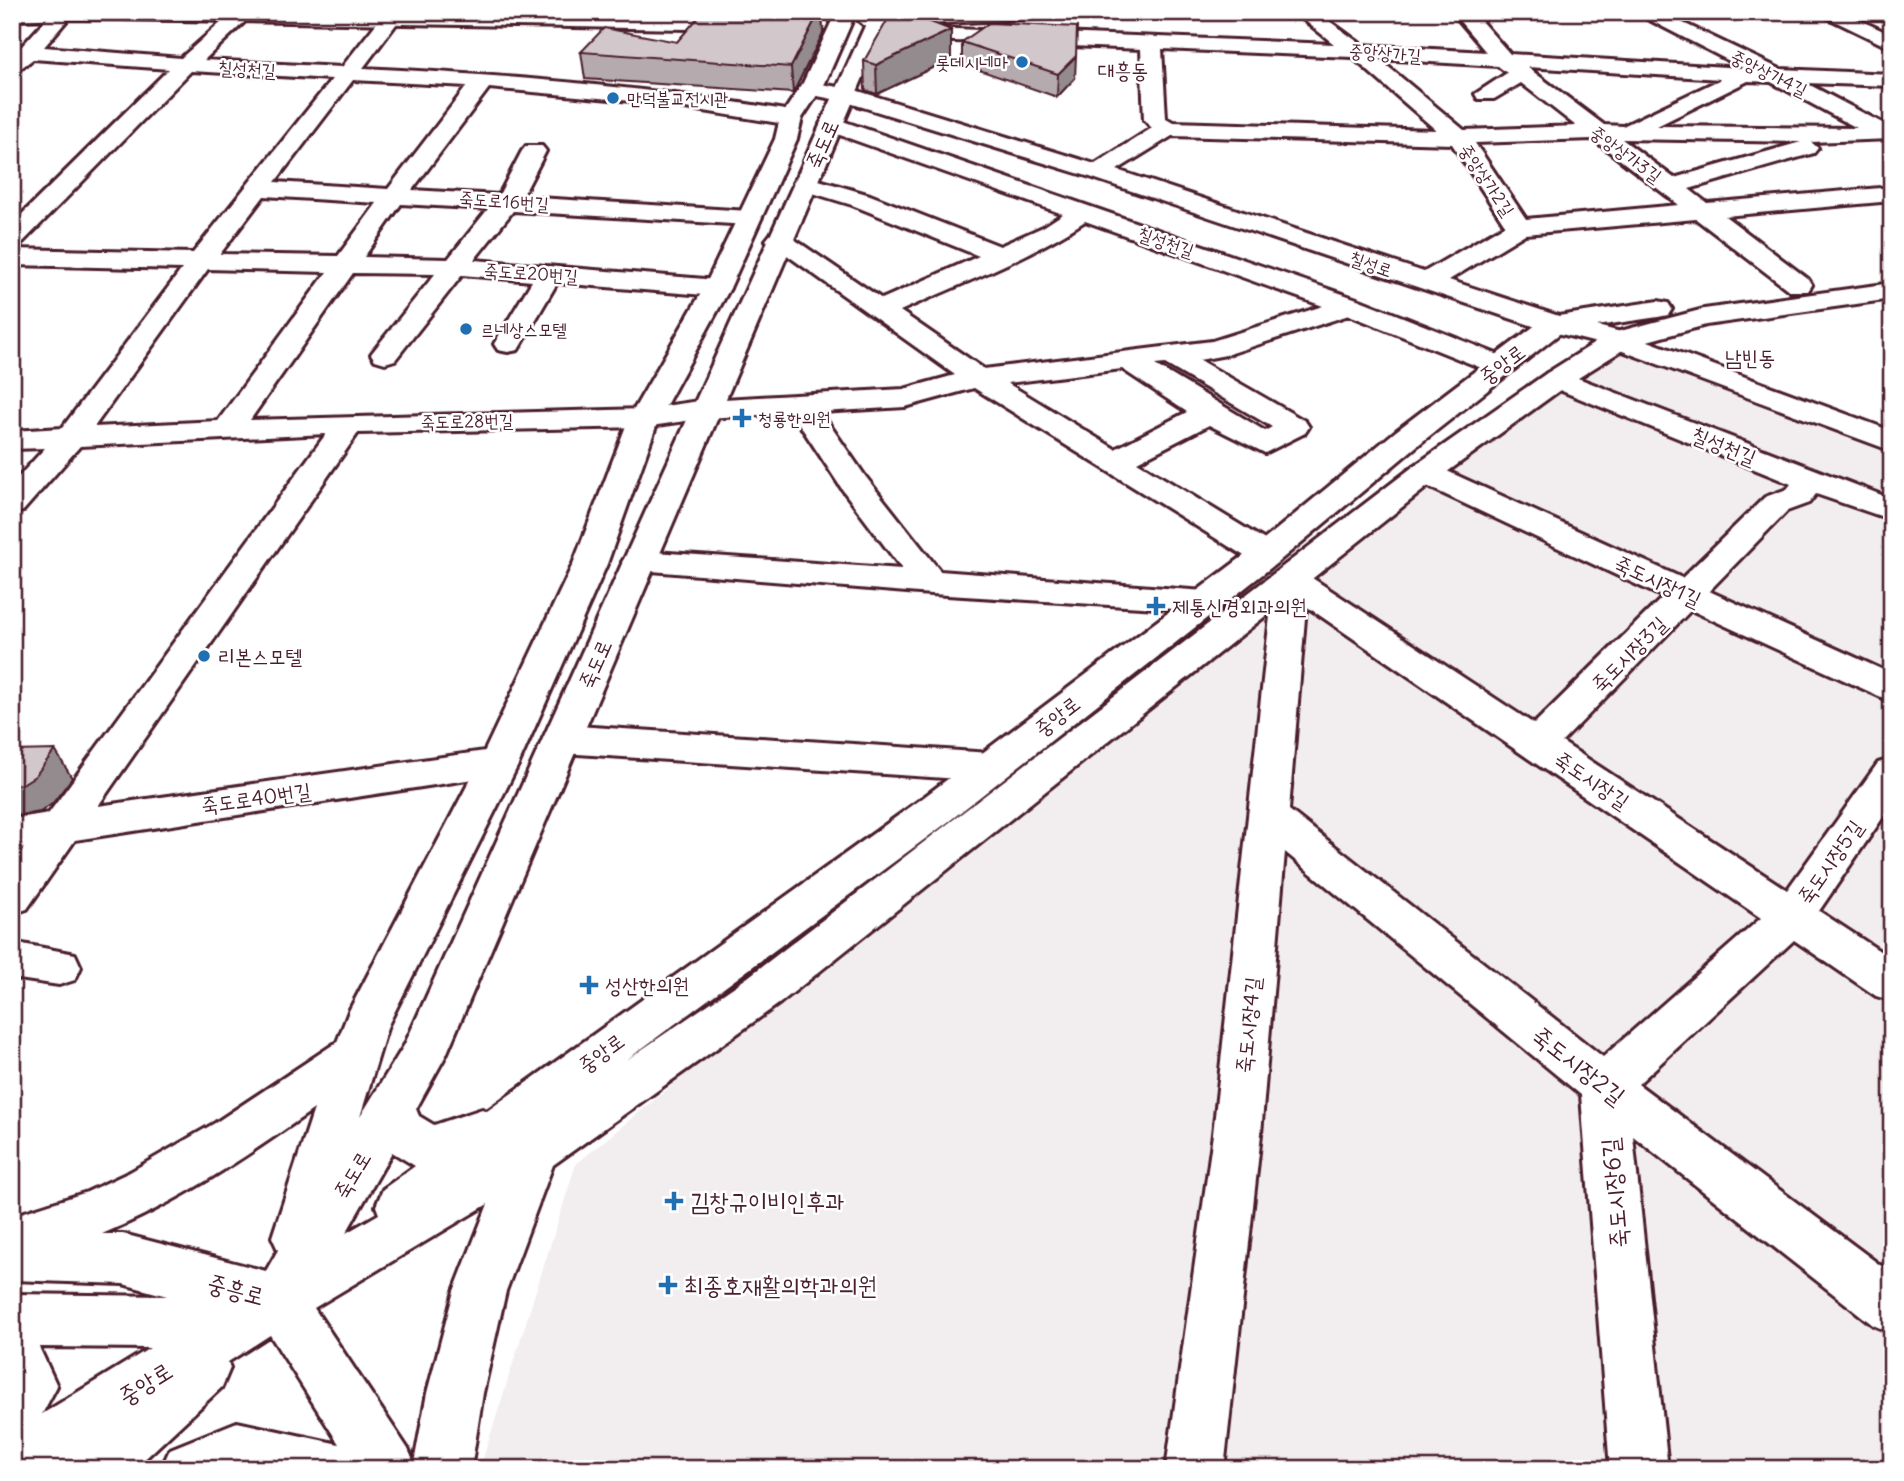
<svg xmlns="http://www.w3.org/2000/svg" width="1904" height="1481" font-family="Delius,'Poor Story',sans-serif">
<rect width="100%" height="100%" fill="#fff"/>
<filter id="ink" filterUnits="userSpaceOnUse"><feTurbulence type="fractalNoise" baseFrequency=".0143" numOctaves="2"/><feDisplacementMap in="SourceGraphic" scale="14" xChannelSelector="R" yChannelSelector="G"/><feConvolveMatrix kernelMatrix="1 2 1 2 8 2 1 2 1" color-interpolation-filters="sRGB"/></filter>
<g filter="url(#ink)">
<path fill="#f2eeef" d="M1622 349 1892 454V1469H484L481 1465 576 1164 1272 593 1425 473Z"/>
<g fill="none" stroke-linecap="round" stroke-linejoin="round">
<defs>
<path id="minor" d="M53 12H74L44 47 181 58 233 12H255L204 60 342 67 383 15 390 13 400 19 363 68C507 75 649 87 791 111L802 118 791 125 654 103 489 88 412 190 499 195 522 151 526 146H542L546 151 522 197 749 211 758 213 761 218 758 223 749 225 513 211 474 260 717 280 726 282 730 288 726 294 717 296 557 283 518 350 508 352 498 350 494 344 532 281 462 275 395 360 385 363 375 360 371 354 435 274 353 273 250 420 644 409 706 400 904 389 955 375 766 240 770 235H788L882 299 979 256 852 205 796 188 793 183 796 178 805 176 870 195 1000 246 1043 227 1063 214 823 129 820 124 823 119 831 117 1360 300 1509 359 1513 365 1509 371 1499 374 1489 371 1349 315 1226 355 1199 360 1305 421 1309 427 1305 433 1265 453 1209 425 1137 462 1278 548 1283 555 1278 562 1266 565 1254 562 974 388 905 407 821 412 865 476 940 571 1218 592 1223 600 1218 608 1206 611 931 594 627 569 622 562 627 555 639 551 902 569 842 489 792 413 706 418 644 427 358 433 98 806 499 749 513 753 519 763 513 773 75 840 27 909 12 914V864L24 848 12 849V819L49 813 326 434 80 446 23 511 12 514V484L45 448 12 449V431L62 428 182 269 12 265V249L193 253 332 79 191 71 21 244 12 247V224L169 69 33 59 21 68 12 70V46H22ZM353 80 467 86 388 189 275 182ZM264 196 377 203 338 256 220 254ZM401 204 488 209 448 259 364 257ZM1085 221 1323 306 1212 341 984 369 900 311C962 283 1028 259 1085 221ZM208 269 327 272 218 421 94 427ZM1165 364 1272 427 1265 431 1155 365ZM1122 369 1187 412 1115 449 1007 383Z
M1294 12H1317L1362 45 1486 52 1452 12H1473L1510 54 1743 68 1634 12H1660L1780 69 1892 74V86L1806 83 1886 125 1892 124V139L1811 142 1818 148 1814 153 1689 189 1707 203 1892 187V201L1725 216 1808 279 1812 285 1808 291H1790L1696 219 1525 234 1449 280 1565 318 1629 334 1892 431V451L1609 346 1545 330 1090 177 843 101 802 93 799 88 810 82 855 90 1095 164 1152 128 1144 120 1141 49 930 40 892 30 889 26 899 20 930 28 1334 44ZM1162 49 1352 57 1436 130 1173 122 1166 118ZM1379 59 1498 66 1507 73 1475 94 1478 99H1494L1521 83 1576 126 1464 130ZM1527 67 1721 79 1623 126 1604 125ZM1748 81 1771 82 1857 128 1657 126ZM1172 136 1452 144 1505 225 1424 272 1117 170ZM1593 139 1679 205 1526 219 1475 143ZM1622 139 1801 142 1674 178Z
M1816 12H1842L1892 35V49Z
M1557 370 1892 499V520L1816 494 1809 503 1787 511 1709 591 1892 674V702L1691 610 1562 742 1787 890 1878 763 1892 759V804L1819 911 1892 959V1001L1876 996 1794 940 1638 1084 1892 1274V1333L1873 1325 1633 1136 1668 1469H1610L1581 1095 1285 852 1261 1134 1224 1469H1166L1213 1134 1274 580 1279 572 1291 569 1303 572 1534 724 1663 597 1414 480 1409 473 1414 466 1425 464 1436 466 1682 578 1765 497 1787 489 1791 484 1547 385 1542 379 1547 373ZM1306 606 1761 918 1603 1057 1289 810Z
M562 725 991 753 1005 757 1011 767 1005 777 991 781 562 753 548 749 543 739 548 729Z
M12 942 75 954 81 967 75 980 59 985 12 978Z"/>
<path id="major" d="M12 12H417L746 18 756 24 746 30 64 18 12 20Z
M836 12H856L825 83 802 118 797 139 730 288 659 418 607 564 519 763 388 1025 360 1117 405 1044 865 26 859 21 871 12H1055L1045 18 885 26 446 1055 416 1109 419 1116 434 1125 482 1109 487 1111 920 800 1254 548 1396 431 1545 318 1658 301 1668 303 1672 309 1668 315 1658 317 1563 331 1418 445 1278 562 948 822 625 1061 748 977 1414 466 1547 373 1609 334 1704 309 1892 283V299L1706 325 1629 346 1567 385 1436 480 780 1003 553 1165 506 1291 483 1393 471 1469H161L170 1449 237 1422 339 1444 270 1335 228 1362 230 1368 222 1387 134 1469H62L64 1465 58 1469H12V1294L167 1296 123 1284 12 1280V1216L87 1192 130 1172 215 1123 337 1042 349 1011 479 763 573 564 629 418 704 288 775 139 780 118 803 83ZM314 1109 272 1237 278 1250 266 1271 123 1234H102C178 1203 247 1156 314 1109ZM392 1152 415 1166 383 1189 376 1206 379 1214 346 1233ZM488 1204 454 1291 427 1393 414 1463 408 1449 314 1308ZM39 1347 150 1348 42 1414 57 1386Z"/>
</defs>
<use href="#minor" stroke="#4a1f2b" stroke-width="6"/>
<use href="#major" stroke="#4a1f2b" stroke-width="6"/>
<use href="#minor" fill="#fff" fill-rule="evenodd"/>
<use href="#major" fill="#fff" fill-rule="evenodd"/>
</g>
<path fill="#b5abaf" stroke="#4a1f2b" stroke-width="2" d="M703 12H822L823 33 793 93 585 79 581 52 677 42Z
M951 30V59L877 94 865 90 864 61Z
M962 42 1075 78 1057 97 962 64Z"/>
<path fill="#938b8e" stroke="#4a1f2b" stroke-width="2" d="M819 12H822L823 33 793 93 791 67Z
M951 30V59L877 94 876 65Z
M1076 56 1075 78 1057 97 1058 74Z
M55 750 72 778 52 804 40 812 12 816V785Z"/>
<path fill="#d2c7cb" stroke="#4a1f2b" stroke-width="2" d="M703 12H819L791 67 581 52 604 28 677 42Z
M892 12H905L951 30 876 65 864 61Z
M989 23 1077 27 1076 56 1058 74 962 42Z
M55 750 35 776 22 784 12 785V751Z"/>
</g>
<g fill="#1f6fb2" stroke="#fff" stroke-width="2.5">
<circle cx="1022" cy="62" r="7"/>
<circle cx="613" cy="98" r="7"/>
<circle cx="466" cy="329" r="7"/>
<path d="M738.5 407.5h7v7h7v7h-7v7h-7v-7h-7v-7h7z"/>
<path d="M1152.5 595.5h7v7h7v7h-7v7h-7v-7h-7v-7h7z"/>
<circle cx="204" cy="656" r="7"/>
<path d="M585.5 974.5h7v7h7v7h-7v7h-7v-7h-7v-7h7z"/>
<path d="M670.5 1190.5h7v7h7v7h-7v7h-7v-7h-7v-7h7z"/>
<path d="M664.5 1274.5h7v7h7v7h-7v7h-7v-7h-7v-7h7z"/>
</g>
<g text-anchor="middle" dominant-baseline="central" stroke-width="5" stroke-linejoin="round" paint-order="stroke">
<g font-size="18" fill="#4a1f2b" stroke="#fff">
<text transform="translate(1385 53) rotate(4)">중앙상가길</text>
<text transform="translate(247 69) rotate(3)">칠성천길</text>
<text transform="translate(1769 73) rotate(26)">중앙상가4길</text>
<text transform="translate(1626 154) rotate(36)">중앙상가3길</text>
<text transform="translate(1487 180) rotate(56)">중앙상가2길</text>
<text transform="translate(504 201) rotate(4)">죽도로16번길</text>
<text transform="translate(1166 242) rotate(19)">칠성천길</text>
<text transform="translate(1371 264) rotate(19)">칠성로</text>
<text transform="translate(531 273) rotate(4)">죽도로20번길</text>
<text transform="translate(467 421) rotate(-1)">죽도로28번길</text>
</g>
<g font-size="18" fill="#4a1f2b" stroke="#fff" text-anchor="start">
<text x="1008" y="62" text-anchor="end">롯데시네마</text>
<text x="627" y="98">만덕불교전시관</text>
<text x="480" y="329">르네상스모텔</text>
<text x="758" y="418">청룡한의원</text>
</g>
<g font-size="21" fill="#4a1f2b" stroke="#fff">
<text x="1123" y="70">대흥동</text>
<text x="1750" y="357">남빈동</text>
</g>
<g font-size="21" fill="#4a1f2b" stroke="#fff">
<text transform="translate(822 144) rotate(-66)">죽도로</text>
<text transform="translate(1502 364) rotate(-37)">중앙로</text>
<text transform="translate(1724 446) rotate(22)">칠성천길</text>
<text transform="translate(1658 581) rotate(25)">죽도시장1길</text>
<text transform="translate(1629 654) rotate(-45)">죽도시장3길</text>
<text transform="translate(595 664) rotate(-66)">죽도로</text>
<text transform="translate(1057 716) rotate(-38)">중앙로</text>
<text transform="translate(1592 780) rotate(34)">죽도시장길</text>
<text transform="translate(256 798) rotate(-8)">죽도로40번길</text>
<text transform="translate(1830 862) rotate(-55)">죽도시장5길</text>
<text transform="translate(1248 1025) rotate(-84)">죽도시장4길</text>
<text transform="translate(601 1053) rotate(-36)">중앙로</text>
<text transform="translate(352 1175) rotate(-59)">죽도로</text>
</g>
<g font-size="21" fill="#4a1f2b" stroke="#fff" text-anchor="start">
<text x="1172" y="606">제통신경외과의원</text>
<text x="218" y="656">리본스모텔</text>
<text x="605" y="985">성산한의원</text>
</g>
<g font-size="24" fill="#4a1f2b" stroke="#fff">
<text transform="translate(1579 1065) rotate(38)">죽도시장2길</text>
<text transform="translate(1614 1193) rotate(-95)">죽도시장6길</text>
<text transform="translate(236 1289) rotate(15)">중흥로</text>
<text transform="translate(145 1383) rotate(-32)">중앙로</text>
</g>
<g font-size="24" fill="#4a1f2b" stroke="#fff" text-anchor="start">
<text x="690" y="1201">김창규이비인후과</text>
<text x="684" y="1285">최종호재활의학과의원</text>
</g>
</g>
<rect width="1904" height="1481" fill="none" stroke="#fff" stroke-width="42"/>
<rect x="21" y="21" width="1862" height="1439" fill="none" stroke="#4a1f2b" stroke-width="2.5" filter="url(#ink)"/>
</svg>
